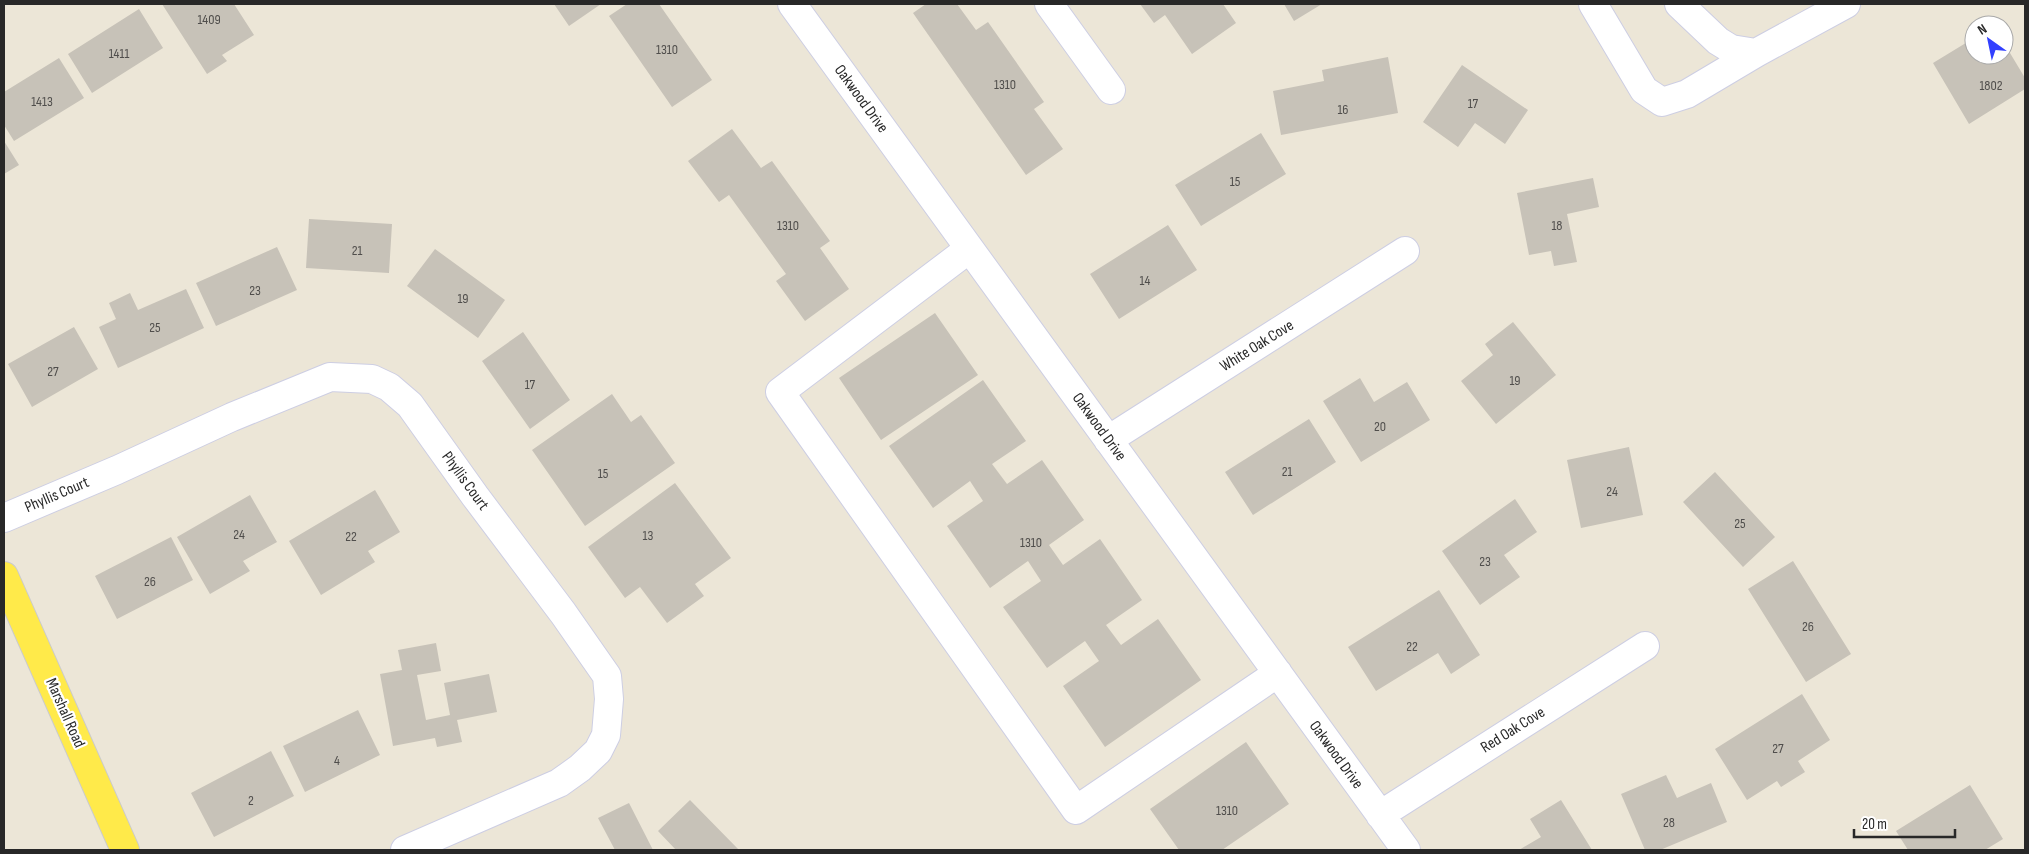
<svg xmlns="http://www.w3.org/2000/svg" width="2029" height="854" font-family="'Sofia Sans Condensed',sans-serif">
<rect width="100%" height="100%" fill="#ece6d7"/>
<path fill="#c7c2b8" d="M162 4H234L254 35 222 55 227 61 207 74Z
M554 4H601L569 26Z
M627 4H659L712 80 672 107 609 16Z
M926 4H957L976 30 988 22 1044 102 1034 109 1063 149 1026 175 913 13Z
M1140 4H1223L1236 23 1192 54 1165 15 1154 23Z
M1284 4H1322L1294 21Z
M139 9 163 48 92 93 68 54Z
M1974 38V55H2001L2002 57 2010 53 2025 78V89L1969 124 1933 63Z
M1388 57 1398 113 1281 135 1273 91 1324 81 1322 70Z
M59 58 84 98 14 141 4 125V92Z
M1462 65 1528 110 1505 144 1475 123 1458 147 1423 122Z
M732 129 761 168 772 161 830 241 820 248 849 289 805 321 776 281 786 274 729 195 719 202 688 161Z
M1261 133 1286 174 1201 226 1175 185Z
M4 141 19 165 4 174Z
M1593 178 1599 207 1567 214 1577 262 1554 266 1551 251 1529 255 1517 193Z
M309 219 392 224 389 273 306 268Z
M1168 225 1197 270 1119 319 1090 274Z
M277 247 297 290 216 326 196 283Z
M435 249 505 300 478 338 407 286Z
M186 289 204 328 118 368 99 327 116 319 109 303 130 293 138 310Z
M935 313 978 375 881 440 839 378Z
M1513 322 1556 375 1496 424 1461 381 1493 355 1485 344Z
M74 327 98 369 32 407 8 364Z
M523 332 570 400 530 429 482 361Z
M1360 378 1374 402 1407 382 1430 420 1361 462 1323 401Z
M983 380 1026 441 992 464 1007 484 1042 460 1084 520 1049 545 1063 565 1100 539 1142 600 1106 625 1121 645 1158 619 1201 680 1105 747 1063 686 1099 661 1085 641 1047 668 1003 607 1041 581 1028 561 990 588 947 526 983 501 970 481 933 508 889 446Z
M612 394 631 422 641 415 675 463 585 526 532 450Z
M1309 419 1336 462 1253 515 1225 472Z
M1629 447 1643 515 1581 528 1567 460Z
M1715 472 1775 537 1743 567 1683 502Z
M675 483 731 558 695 584 704 596 667 623 640 587 625 598 588 547Z
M375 490 400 532 368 551 375 562 321 595 289 541Z
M250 495 277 542 243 561 250 571 210 594 177 537Z
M1515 499 1537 532 1504 555 1520 577 1480 605 1442 551Z
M171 537 193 580 117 619 95 576Z
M1793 561 1851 654 1806 682 1748 589Z
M1439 590 1480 655 1451 674 1438 653 1376 691 1348 647Z
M436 643 441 671 417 675 426 720 450 715 444 683 489 674 497 712 457 720 462 742 437 747 435 738 393 746 380 674 402 670 398 650Z
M1802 694 1830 740 1798 761 1805 772 1781 787 1777 781 1747 800 1715 749Z
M358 710 380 755 305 792 283 746Z
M1246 742 1289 804 1222 850H1179L1150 809Z
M271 751 294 796 214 837 191 793Z
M1666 775 1677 798 1711 783 1727 822 1660 850H1645L1621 794Z
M1970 785 2003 839 1985 850H1908L1896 831Z
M690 800 739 850H676L658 831Z
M1561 800 1592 850H1519L1541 837 1530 819Z
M629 803 653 850H615L598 818Z"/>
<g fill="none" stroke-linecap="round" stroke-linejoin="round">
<defs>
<path id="minor" d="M792 4 1406 850
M1049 4 1111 90
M1593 4 1644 90 1662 102 1687 94 1756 53 1731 49 1718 41 1679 4
M1756 53 1846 4
M969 249 780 392 1076 810 1278 673
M1108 440 1405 251
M4 518 117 470 232 417 330 377 372 379 389 387 410 405 475 496 563 613 607 676 609 699 606 735 598 751 580 768 559 783 405 850
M1380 815 1645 646"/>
<path id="major" d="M4 576 125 850"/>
</defs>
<use href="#minor" stroke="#cdcee3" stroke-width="30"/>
<use href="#major" stroke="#cbcbcb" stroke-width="30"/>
<use href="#minor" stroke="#fff" stroke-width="28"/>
<use href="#major" stroke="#ffea4a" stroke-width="28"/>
</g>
<g text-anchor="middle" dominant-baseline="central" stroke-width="4.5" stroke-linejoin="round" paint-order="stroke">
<g font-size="14" fill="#504e4c">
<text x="209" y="19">1409</text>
<text x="667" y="49">1310</text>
<text x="119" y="53">1411</text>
<text x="1005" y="84">1310</text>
<text x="1991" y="85">1802</text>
<text x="42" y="101">1413</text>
<text x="1473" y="103">17</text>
<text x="1343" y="109">16</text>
<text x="1235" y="181">15</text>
<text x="788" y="225">1310</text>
<text x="1557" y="225">18</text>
<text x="357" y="250">21</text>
<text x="1145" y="280">14</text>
<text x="255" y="290">23</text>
<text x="463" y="298">19</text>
<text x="155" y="327">25</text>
<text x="53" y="371">27</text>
<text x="1515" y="380">19</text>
<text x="530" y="384">17</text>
<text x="1380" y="426">20</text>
<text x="1287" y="471">21</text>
<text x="603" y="473">15</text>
<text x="1612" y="491">24</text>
<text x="1740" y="523">25</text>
<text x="239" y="534">24</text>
<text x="648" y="535">13</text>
<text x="351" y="536">22</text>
<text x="1031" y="542">1310</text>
<text x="1485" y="561">23</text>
<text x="150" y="581">26</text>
<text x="1808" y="626">26</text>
<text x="1412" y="646">22</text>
<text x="1778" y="748">27</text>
<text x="337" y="760">4</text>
<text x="251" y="800">2</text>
<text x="1227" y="810">1310</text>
<text x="1669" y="822">28</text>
</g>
<g font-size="16" fill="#282828" stroke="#fff">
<text transform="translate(861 99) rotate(54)">Oakwood Drive</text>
<text transform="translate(1257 346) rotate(-32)">White Oak Cove</text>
<text transform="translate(1099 427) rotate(54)">Oakwood Drive</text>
<text transform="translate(465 481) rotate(54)">Phyllis Court</text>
<text transform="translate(57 495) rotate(-23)">Phyllis Court</text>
<text transform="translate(65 713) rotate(66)">Marshall Road</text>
<text transform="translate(1513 730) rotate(-32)">Red Oak Cove</text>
<text transform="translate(1336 755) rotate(54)">Oakwood Drive</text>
</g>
</g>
<rect width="2029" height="854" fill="none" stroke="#282828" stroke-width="10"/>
<g transform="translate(1989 40) rotate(327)"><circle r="24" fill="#ffffff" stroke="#a9a9a9"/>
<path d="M0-4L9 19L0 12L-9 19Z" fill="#3240ff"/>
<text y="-8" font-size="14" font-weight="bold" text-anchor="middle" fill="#282828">N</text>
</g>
<path d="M1854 829v8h101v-8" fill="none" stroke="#282828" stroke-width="2.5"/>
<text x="1862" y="829" font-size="15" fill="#282828" stroke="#ffffff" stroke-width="4" paint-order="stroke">20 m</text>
</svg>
